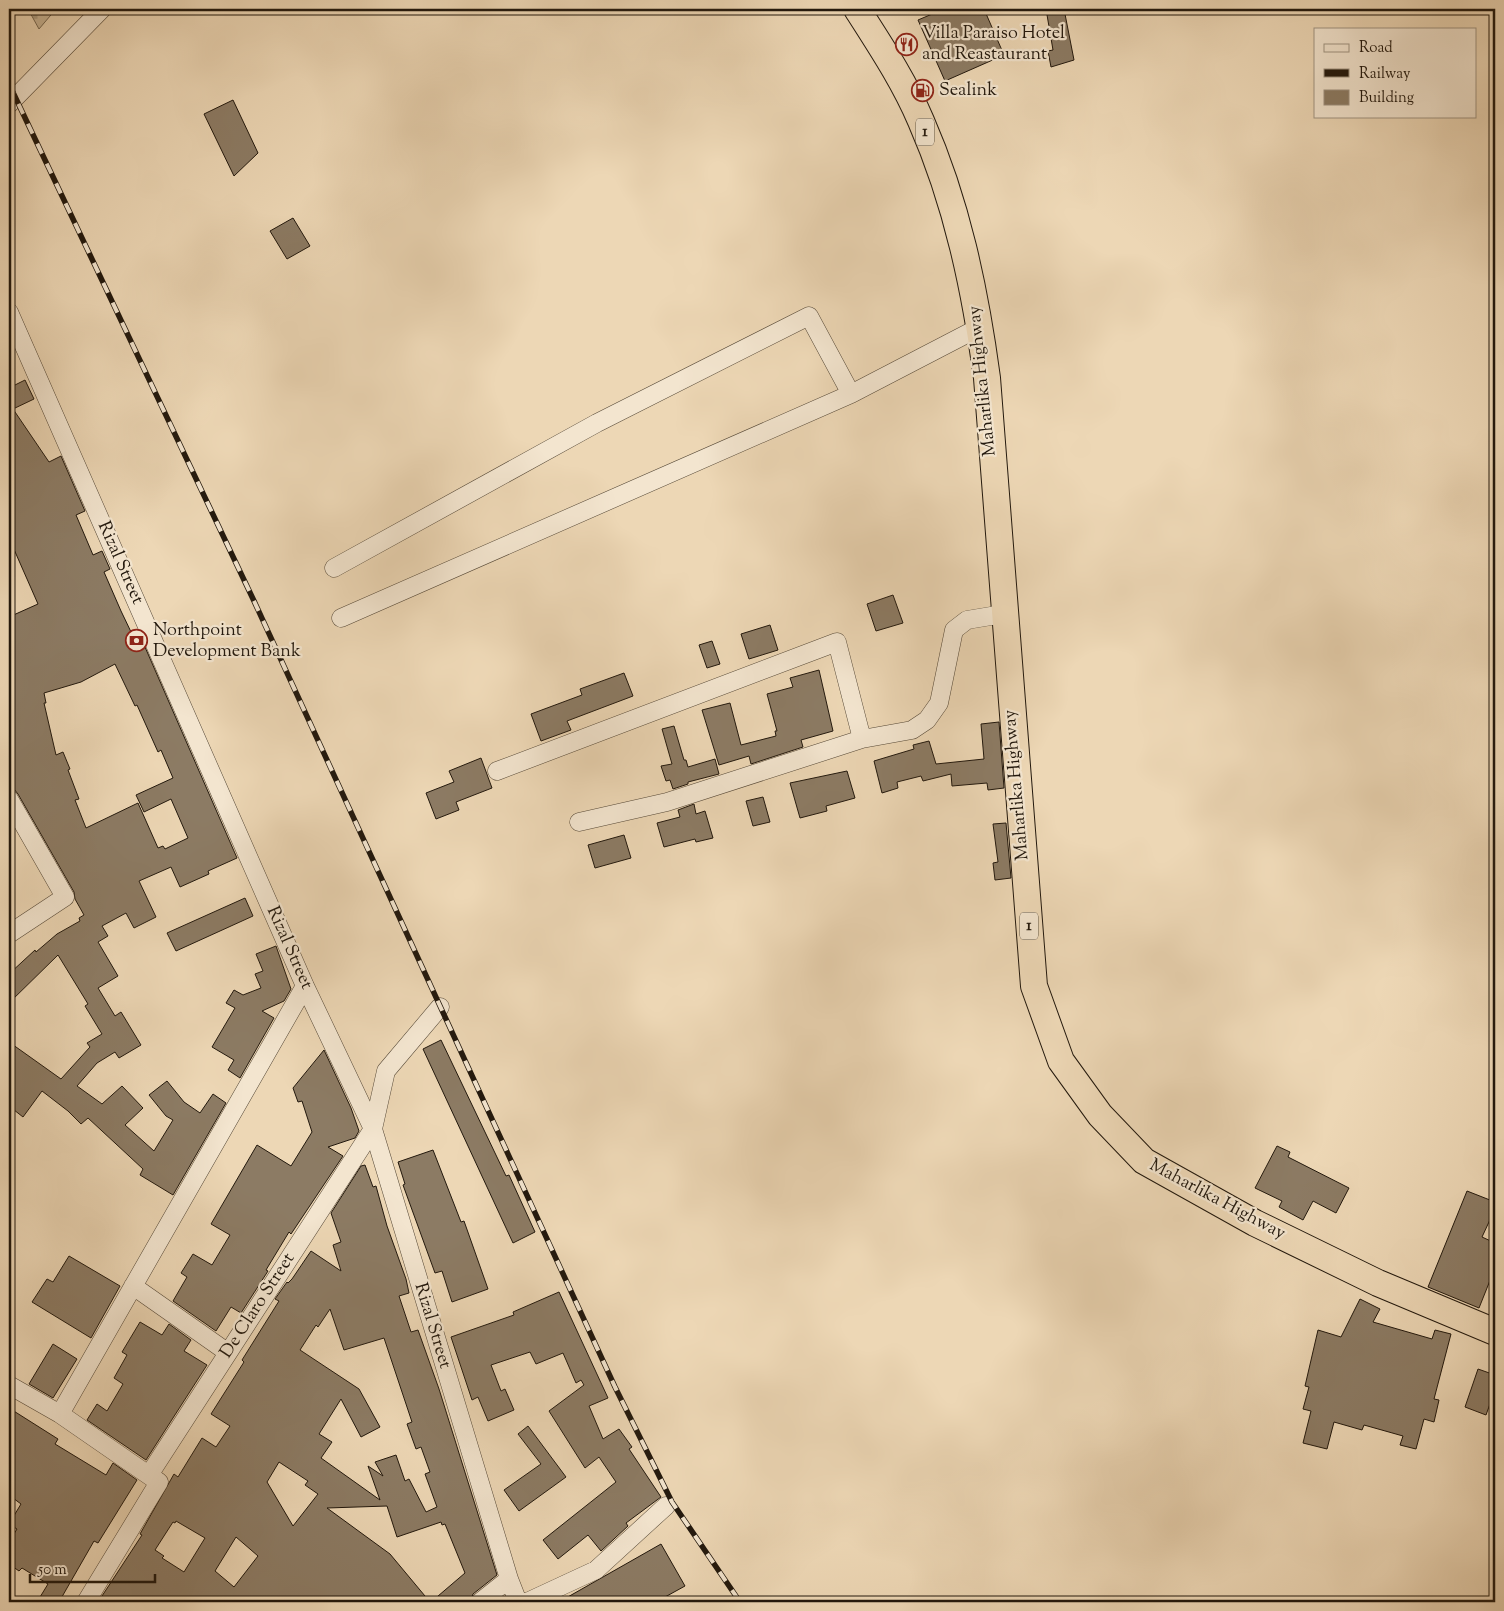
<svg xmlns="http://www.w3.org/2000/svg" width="1504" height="1611" font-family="'Sorts Mill Goudy',serif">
<defs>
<pattern id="cemetery-stones" width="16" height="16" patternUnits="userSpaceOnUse" patternTransform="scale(1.25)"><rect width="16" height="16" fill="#cab798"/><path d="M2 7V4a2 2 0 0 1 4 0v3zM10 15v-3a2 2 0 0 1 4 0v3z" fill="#ad9d82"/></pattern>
</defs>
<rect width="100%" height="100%" fill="#edd7b5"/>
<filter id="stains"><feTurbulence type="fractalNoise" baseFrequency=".004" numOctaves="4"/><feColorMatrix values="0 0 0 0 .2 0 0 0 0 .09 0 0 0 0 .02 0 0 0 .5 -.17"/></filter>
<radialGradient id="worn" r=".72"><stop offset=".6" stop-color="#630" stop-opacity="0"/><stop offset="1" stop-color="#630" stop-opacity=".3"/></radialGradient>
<path fill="url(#cemetery-stones)" stroke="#766852" d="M28 9H56L39 29Z"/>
<path fill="#8c7b64" stroke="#22180d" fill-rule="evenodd" d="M944 9H984L1004 55 945 81 918 20Z
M1046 9H1064L1074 60 1051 67 1048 51 1053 50Z
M233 100 258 153 234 176 204 114Z
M293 218 310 246 287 259 270 231Z
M25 380 34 399 13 409 49 462 61 456 85 511 76 515 93 555 102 551 110 569 104 572 121 611 132 634 138 631 237 858 208 871 209 874 180 887 171 867 139 881 156 917 134 928 126 913 102 926 108 936 98 942 118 976 98 988 115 1016 121 1012 141 1045 119 1058 115 1052 97 1063 77 1086 102 1104 122 1086 143 1108 125 1125 154 1151 173 1120 166 1116 149 1095 167 1081 184 1102 200 1113 213 1094 226 1103 173 1195 140 1175 143 1169 88 1118 81 1124 68 1111 42 1091 23 1117 9 1106V1042L61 1079 90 1047 87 1043 102 1034 85 1006 88 1004 58 955 9 1003V974L35 950 36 952 57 934 80 921 79 918 84 915 75 899 74 892 18 794 9 783V617L38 604 9 538V388ZM115 664 135 706 137 705 158 752 161 750 173 778 136 795 144 812 171 799 188 838 165 849 163 846 158 848 138 803 86 828 75 800 79 799 68 770 70 769 63 752 56 755 44 703H46L44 693 81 682Z
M893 595 903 623 876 631 867 604Z
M770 625 778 650 749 659 741 634Z
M712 641 720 664 707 668 699 645Z
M819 670 833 731 801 740 803 747 751 764 749 756 719 765 702 710 730 703 741 745 776 736 775 731H777L767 694 793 687 790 678Z
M624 673 633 696 567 721 571 730 541 741 531 714 582 695 580 689Z
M999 722 1004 788 988 790 987 783 952 786 951 774 923 781 921 776 897 782 898 788 882 793 874 761 914 749 913 745 929 741 936 764 984 759 981 724Z
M674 726 684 760H686L688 767 715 759 719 774 688 782V784L673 789 670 780 666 781 661 766 672 764 662 729Z
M481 758 492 788 456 802 459 810 436 819 426 793 454 782 449 771Z
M847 771 855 798 826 806 827 811 800 818 790 783Z
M763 797 770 822 753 826 746 801Z
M694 804 696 814 705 811 713 838 696 842 695 839 664 847 657 823 680 817 678 810Z
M1006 823 1011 878 995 880 993 863 998 862 993 824Z
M624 835 631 858 595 868 588 845Z
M245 898 253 916 176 951 167 933Z
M276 946 291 989 284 1001 262 1011 274 1018 240 1078 228 1070 234 1060 212 1047 235 1008 226 1003 234 990 243 995 261 988 255 974 263 971 256 954Z
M441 1040 506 1176 509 1175 535 1232 513 1243 423 1049Z
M324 1050 351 1108 359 1131 355 1138 328 1147 343 1156 291 1234 289 1232 266 1270 268 1271 241 1313 231 1307 216 1331 173 1301 187 1277 181 1273 193 1254 212 1265 230 1235 211 1224 257 1145 291 1166 312 1132 302 1101 298 1102 293 1088Z
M1277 1146 1290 1152 1288 1157 1349 1188 1336 1213 1313 1201 1303 1220 1279 1207 1282 1201 1255 1188Z
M433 1150 461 1222 464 1221 488 1289 452 1302 442 1271 435 1273 403 1185 405 1184 398 1162Z
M365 1165 373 1187 376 1186 387 1226 406 1279 409 1293 399 1296 411 1332 418 1330 439 1389 497 1575 473 1594 470 1602H431L465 1573 445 1524 442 1525 441 1522 397 1537 387 1506 327 1508 390 1554 430 1602H113L102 1596 142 1535 140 1534 174 1474 178 1477 202 1438 216 1447 230 1426 211 1414 244 1362 242 1360 279 1301 275 1299 287 1282 288 1283 292 1279 311 1251 341 1271 333 1245 341 1242 331 1213 361 1166ZM330 1309 344 1350 384 1338 412 1422 407 1424 416 1449 421 1447 430 1472 425 1474 437 1507 426 1512 409 1479 405 1481 396 1455 375 1462 383 1476 368 1466 380 1500 321 1458 332 1442 319 1434 341 1399 361 1437 380 1427 359 1389 300 1350 316 1325 318 1327ZM279 1462 308 1481 305 1485 318 1494 293 1526 267 1482ZM176 1521 205 1538 184 1572 162 1558 164 1556 155 1550 173 1522 175 1523ZM236 1537 258 1556 234 1587 215 1571Z
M1467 1191 1495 1202V1209L1482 1237 1495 1243V1268L1479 1308 1428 1287Z
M69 1256 120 1286 91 1338 32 1302 47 1279 53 1282Z
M559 1292 608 1398 589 1406 603 1439 619 1429 632 1447 629 1449 661 1497 626 1523 628 1526 601 1551 588 1535 558 1559 543 1540 616 1482 599 1457 585 1468 549 1411 584 1385 581 1380 576 1383 563 1353 536 1364 530 1352 491 1365 501 1391 505 1389 514 1410 488 1421 478 1397 472 1400 451 1337 514 1315 513 1312Z
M1360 1299 1380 1309 1373 1322 1432 1339 1435 1330 1451 1334 1434 1399 1439 1400 1434 1422 1424 1419 1416 1449 1400 1445 1403 1436 1364 1425 1362 1430 1334 1422 1327 1449 1303 1443 1311 1411 1303 1409 1309 1387 1305 1386 1318 1330 1341 1337Z
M140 1322 162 1335 169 1324 191 1340 184 1351 207 1365 146 1460 87 1420 97 1404 107 1411 123 1384 114 1378 127 1355 122 1352Z
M53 1344 77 1359 53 1398 29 1384Z
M1478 1369 1495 1375V1390L1486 1415 1465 1407Z
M9 1408 58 1439 55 1444 106 1475 113 1463 137 1480 98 1543 94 1541 59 1602H37L48 1584 22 1568 19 1571 9 1564V1542L17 1529 9 1524 21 1504 9 1495Z
M528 1426 566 1477 519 1511 504 1490 541 1464 518 1434Z
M661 1544 685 1586 656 1602H559Z"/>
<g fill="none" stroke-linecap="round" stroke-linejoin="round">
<defs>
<path id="minor" d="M9 104 102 9
M9 312 305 986 373 1129 509 1579 518 1602
M334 568 597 423 809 316 851 394
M341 618 851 394 980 327
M497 771 837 642 862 739
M9 799 65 897 9 934
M579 822 667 802 862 739 912 730 927 720 939 703 954 630 967 620 1003 614
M133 1286 227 1352
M9 1385 60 1414 157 1481
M60 1414 305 986
M86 1602 159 1482 149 1475 373 1129 386 1071 440 1007
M480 1602 509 1579
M527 1602 596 1570 666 1506"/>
<path id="highway" d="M857 9C880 45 904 81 921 121 957 203 975 289 987 378L1034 986 1061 1061 1100 1115 1144 1161 1255 1223 1378 1283 1495 1332"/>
</defs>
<use href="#minor" stroke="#554837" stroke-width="19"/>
<use href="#highway" stroke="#22180d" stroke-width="28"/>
<use href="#minor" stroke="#f3e5cf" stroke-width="18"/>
<use href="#highway" stroke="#edd7b5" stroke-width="26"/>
<defs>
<path id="rail" d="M9 84 254 601 615 1387 672 1502 740 1602"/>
</defs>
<use href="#rail" stroke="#22180d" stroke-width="5.5"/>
<use href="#rail" stroke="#f3e5cf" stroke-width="4" stroke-dasharray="11" stroke-linecap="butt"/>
</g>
<defs>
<symbol id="restaurant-ring" viewBox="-11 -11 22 22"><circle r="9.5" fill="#f3e5cf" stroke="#8f2418" stroke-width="1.5"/><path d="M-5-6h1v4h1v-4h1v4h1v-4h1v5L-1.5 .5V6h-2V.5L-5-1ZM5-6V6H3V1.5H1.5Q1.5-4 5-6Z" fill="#8f2418"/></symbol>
<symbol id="fuel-ring" viewBox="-11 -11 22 22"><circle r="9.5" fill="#f3e5cf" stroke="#8f2418" stroke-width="1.5"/><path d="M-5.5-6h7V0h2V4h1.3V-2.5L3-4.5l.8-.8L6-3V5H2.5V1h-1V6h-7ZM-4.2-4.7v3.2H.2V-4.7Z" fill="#8f2418"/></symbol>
<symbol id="bank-ring" viewBox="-11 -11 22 22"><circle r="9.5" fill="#f3e5cf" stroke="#8f2418" stroke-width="1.5"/><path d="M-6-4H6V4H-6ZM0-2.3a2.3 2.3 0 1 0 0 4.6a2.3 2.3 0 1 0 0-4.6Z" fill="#8f2418"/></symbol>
</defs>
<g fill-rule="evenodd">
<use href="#restaurant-ring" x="894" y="32" width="25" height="25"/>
<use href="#fuel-ring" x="910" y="78" width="25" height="25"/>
<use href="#bank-ring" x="124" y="628" width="25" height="25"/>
</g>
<g text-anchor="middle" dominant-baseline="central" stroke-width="4.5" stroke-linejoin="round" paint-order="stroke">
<g fill="#f3e5cf" stroke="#615647" stroke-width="1">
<rect x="916" y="118.5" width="18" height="27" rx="4"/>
<rect x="1020" y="912.5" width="18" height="27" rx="4"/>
</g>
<g font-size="16" font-weight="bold" fill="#22180d">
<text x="925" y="132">1</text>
<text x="1029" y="926">1</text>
</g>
<g font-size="18" fill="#22180d" stroke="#f3e5cf" text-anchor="start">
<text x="922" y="34">Villa Paraiso Hotel<tspan x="922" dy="21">and Reastaurant</tspan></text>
<text x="939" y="91">Sealink</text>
<text x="153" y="631">Northpoint<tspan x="153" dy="21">Development Bank</tspan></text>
</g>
<g font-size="18" fill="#22180d" stroke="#f3e5cf">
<text transform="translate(983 381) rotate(-96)">Maharlika Highway</text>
<text transform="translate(120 563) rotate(66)">Rizal Street</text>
<text transform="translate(1017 785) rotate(-95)">Maharlika Highway</text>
<text transform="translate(289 948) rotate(66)">Rizal Street</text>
<text transform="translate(1217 1200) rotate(28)">Maharlika Highway</text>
<text transform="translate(258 1306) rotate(-57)">De Claro Street</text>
<text transform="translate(432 1326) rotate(73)">Rizal Street</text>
</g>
</g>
<rect width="1504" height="1611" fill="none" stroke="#edd7b5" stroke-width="30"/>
<rect x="10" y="10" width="1484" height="1591" fill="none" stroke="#22180d" stroke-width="2.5"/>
<rect x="15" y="15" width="1474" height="1581" fill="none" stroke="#22180d"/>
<rect x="1314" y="28" width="162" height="90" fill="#f3e5cf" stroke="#9f9381"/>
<rect x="1324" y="44" width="25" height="8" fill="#f3e5cf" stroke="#9f9381"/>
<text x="1359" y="52" font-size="15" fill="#22180d">Road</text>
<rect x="1324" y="69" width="25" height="8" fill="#22180d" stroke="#9f9381"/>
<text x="1359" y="78" font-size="15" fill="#22180d">Railway</text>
<rect x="1324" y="90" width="25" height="15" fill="#8c7b64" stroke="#9f9381"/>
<text x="1359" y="102" font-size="15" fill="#22180d">Building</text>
<path d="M30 1574v8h125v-8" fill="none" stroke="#22180d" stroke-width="2.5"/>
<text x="38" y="1574" font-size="15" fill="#22180d" stroke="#f3e5cf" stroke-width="4" paint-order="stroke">50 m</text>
<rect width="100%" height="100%" filter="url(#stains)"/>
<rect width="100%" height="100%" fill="url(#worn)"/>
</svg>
